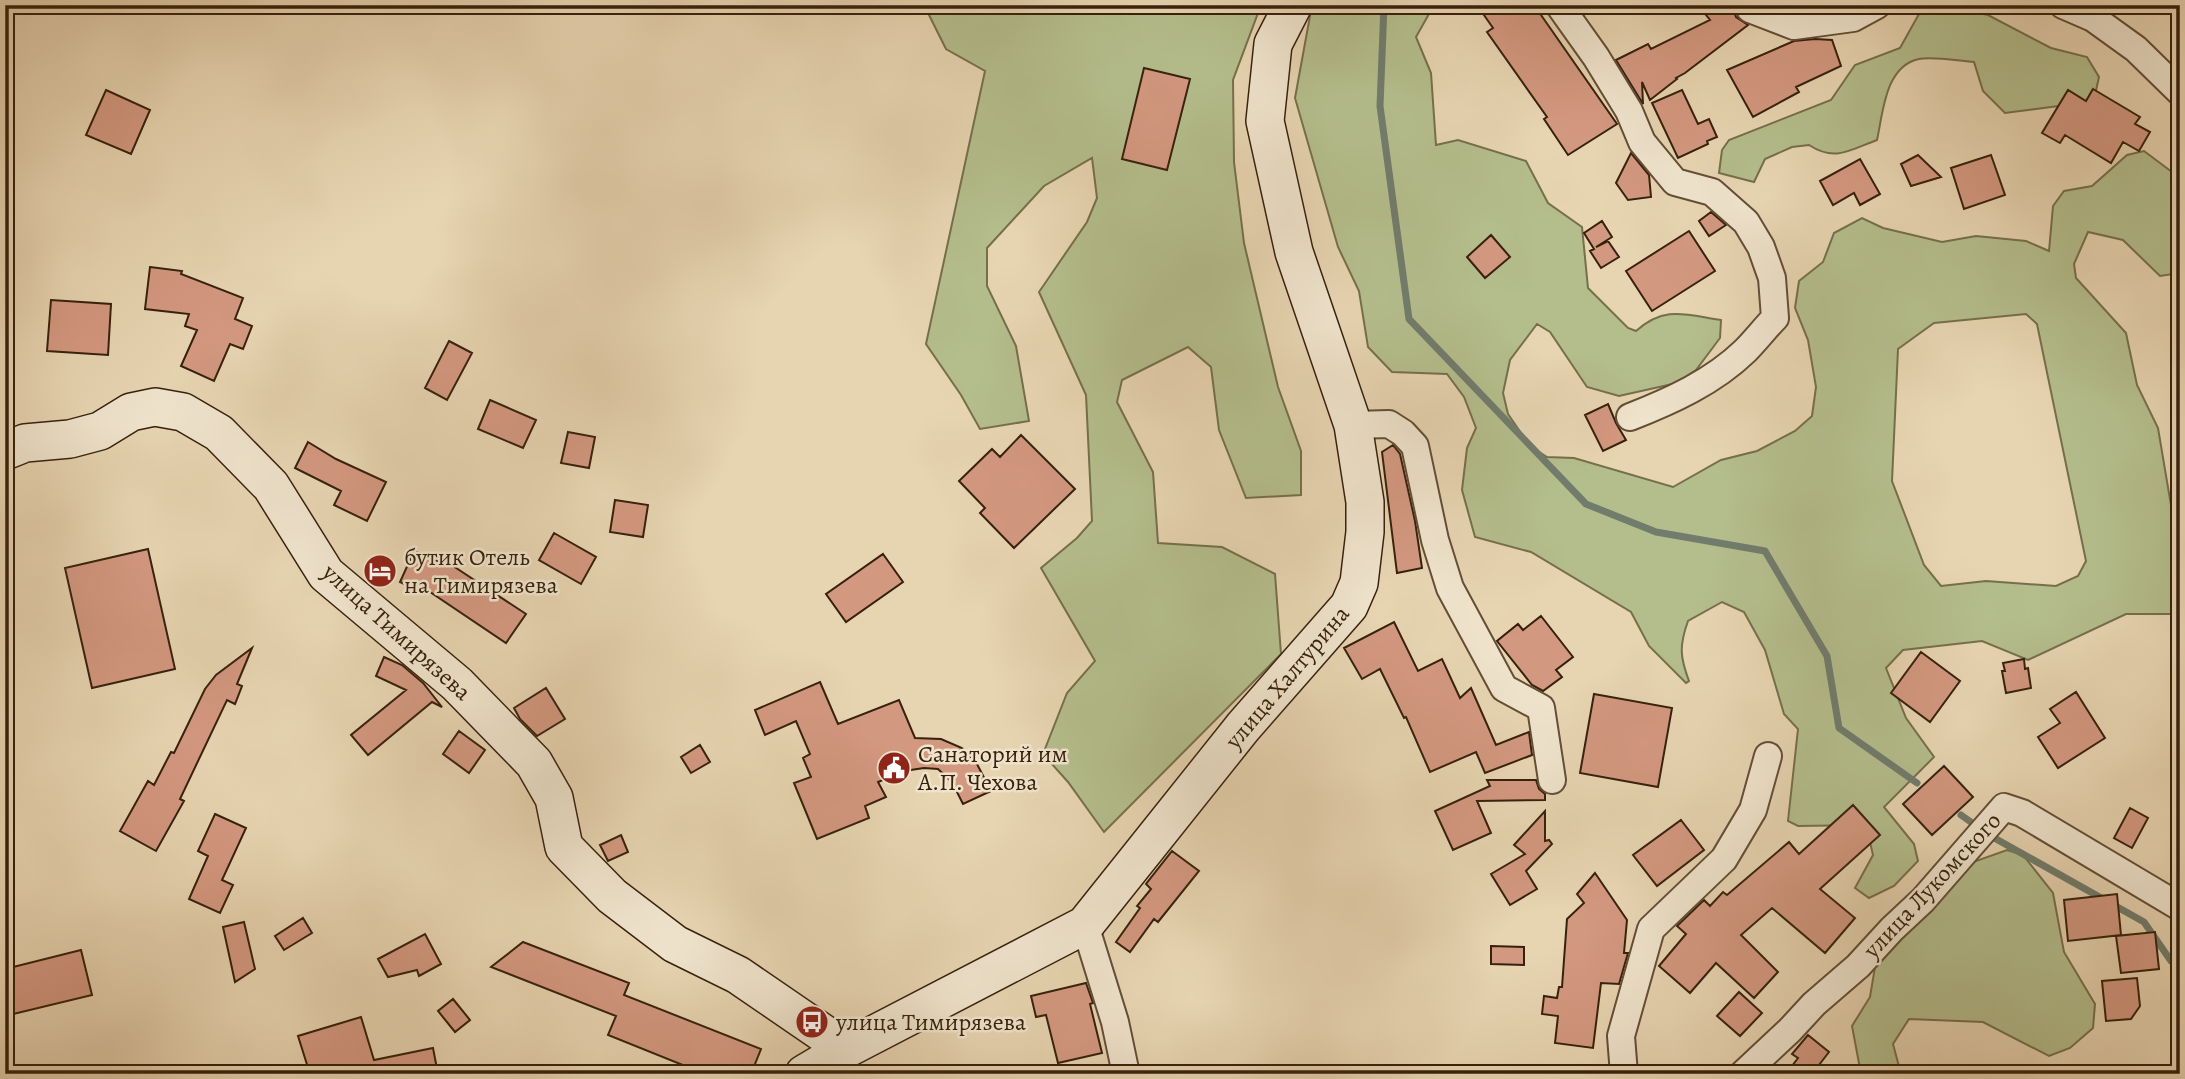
<svg xmlns="http://www.w3.org/2000/svg" width="2185" height="1079" font-family="Alegreya,serif">
<rect width="100%" height="100%" fill="#e7d4b1"/>
<filter id="stains"><feTurbulence type="fractalNoise" baseFrequency=".00286" numOctaves="4"/><feColorMatrix values="0 0 0 0 .2 0 0 0 0 .09 0 0 0 0 .02 0 0 0 .5 -.17"/></filter>
<radialGradient id="worn" r=".72"><stop offset=".6" stop-color="#630" stop-opacity="0"/><stop offset="1" stop-color="#630" stop-opacity=".3"/></radialGradient>
<path fill="#b4bd8c" stroke="#766f4c" stroke-width="2" fill-rule="evenodd" d="M924 5H1261L1233 80 1234 162 1244 243 1278 387 1301 451V495L1246 498 1219 430 1211 367 1188 347 1122 380 1117 402 1153 472 1158 543 1222 547 1275 574 1281 654 1104 832 1068 782 1043 754 1067 693 1095 661 1041 568 1077 538 1092 521 1086 395 1039 292 1087 222 1097 198 1092 158 1044 186 987 248V286L1016 346 1029 421 980 429 961 395 926 344 985 71 946 49Z
M1312 5H1434L1416 37 1431 73 1436 145 1458 140 1526 161 1548 203 1582 227 1588 288 1628 328 1636 331C1665 305 1686 315 1721 320L1720 338 1696 370 1677 383 1619 396 1587 387 1550 332 1537 324 1510 360 1503 393 1508 414 1530 446 1547 457 1574 458 1673 487 1721 460 1757 451 1795 431 1812 416 1816 387 1808 340 1795 308 1799 281 1823 262 1834 233 1862 218 1883 228 1942 242 1976 236 2026 241 2049 251 2053 206 2064 191 2092 186 2127 155 2144 151 2180 178V273L2160 276 2123 240 2088 232 2074 264 2076 278 2126 333 2137 385 2158 428 2174 523 2180 525V614H2126L2028 660 1982 641 1903 650 1886 668 1906 718 1934 757 1884 807 1914 844 1918 861 1894 886 1869 898 1855 888 1873 855 1866 825 1798 826 1788 821 1798 729 1784 714 1765 650 1744 612 1722 602 1688 621C1679 646 1680 657 1689 681L1686 683 1649 646 1631 612 1531 552 1475 537 1462 490 1467 448 1476 428 1464 397 1447 374 1392 372 1368 347 1359 291 1338 247 1295 98ZM2026 314 2037 324 2086 561 2078 576 2056 586 1986 581 1941 586 1924 565 1892 481 1898 349 1934 323Z
M1924 5H1945L1988 15 2051 48 2087 57 2099 77 2095 95 2082 103 2005 113 1983 91 1974 62C1960 61 1931 56 1919 59 1885 66 1883 113 1877 140 1850 150 1835 162 1809 145L1792 147 1765 159 1754 182 1719 173 1722 150 1729 140 1831 100 1855 65 1900 48Z
M2007 850 2023 855 2053 893 2064 952 2095 1004 2093 1028 2070 1048 2049 1056 1983 1022 1909 1019 1893 1044 1901 1074H1861L1852 1026 1870 997 1876 961 1973 862Z"/>
<g fill="none" stroke-linecap="round" stroke-linejoin="round">
<path stroke="#717c6c" stroke-width="7" d="M1384 5 1380 106 1409 319 1586 504 1656 532 1765 551 1827 656 1839 728 1917 783
M1961 815 1989 835 2144 922 2171 961"/>
</g>
<path fill="#d39880" stroke="#37210c" stroke-width="2" d="M1477 5H1534L1617 124 1568 155 1544 119 1547 117 1487 32 1493 28Z
M1698 5H1732L1736 17 1748 25 1685 73 1676 78 1677 79 1650 100 1642 82 1643 104 1616 60 1648 44 1651 49 1710 20Z
M1815 39 1832 40 1841 66 1796 87 1799 92 1753 117 1727 70 1794 41Z
M1144 68 1190 79 1167 170 1122 159Z
M2093 89 2140 117 2135 124 2150 132 2139 151 2123 142 2111 163 2065 135 2060 143 2042 133 2068 90 2086 101Z
M106 90 150 110 131 154 86 135Z
M1682 90 1698 124 1709 119 1717 137 1707 141 1708 144 1678 158 1652 103Z
M1631 153 1649 175 1651 197 1628 200 1616 183Z
M1918 155 1941 177 1911 186 1901 164Z
M1991 155 2005 195 1964 209 1951 168Z
M1860 159 1880 194 1860 205 1854 193 1833 205 1820 181Z
M1711 212 1726 225 1709 236 1699 221Z
M1602 221 1612 237 1596 247 1608 241 1619 257 1601 268 1590 251 1594 249 1584 233Z
M1689 231 1715 271 1652 311 1626 271Z
M1491 235 1510 257 1485 278 1467 257Z
M150 267 182 271 181 274 243 298 235 319 252 326 243 349 230 344 214 381 181 366 197 330 185 326 189 314 145 309Z
M51 300 111 304 108 355 47 351Z
M449 341 472 353 447 400 425 388Z
M490 400 536 420 523 448 478 429Z
M1608 404 1616 423 1626 440 1603 451 1585 415Z
M568 432 595 437 589 468 561 463Z
M1021 435 1075 489 1014 548 980 513 985 508 959 481 992 449 1000 457Z
M308 442 336 459 386 482 367 521 334 505 341 491 295 468Z
M1393 445 1400 454 1415 521 1422 568 1397 573 1382 452Z
M615 500 648 505 643 537 610 532Z
M554 533 596 557 581 584 539 560Z
M148 549 175 669 92 688 65 568Z
M414 551 445 564 447 562 526 614 506 643 427 590 425 594 400 582Z
M883 554 903 582 846 622 826 594Z
M1541 616 1573 657 1556 670 1562 677 1543 691 1532 685 1497 641 1518 624 1523 630Z
M1394 622 1418 671 1442 659 1460 698 1471 688 1496 745 1529 732 1532 755 1485 773 1476 752 1430 772 1406 717 1404 718 1380 669 1362 679 1344 648Z
M252 648 237 684 242 686 235 704 227 700 180 799 184 801 156 851 120 831 148 781 154 785 171 752 174 753 205 689 216 675Z
M1921 652 1960 681 1930 722 1891 693Z
M384 657 402 665 423 683 442 707 432 702 368 755 351 735 406 690 376 676Z
M2024 659 2025 669 2028 668 2031 688 2006 693 2002 671H2005L2003 663Z
M820 682 838 724 899 700 915 738 941 739 962 748 977 764 991 791 963 804 952 782 938 769 924 768 904 771 878 782 886 797 865 806 869 818 817 839 794 783 811 777 803 758 810 754 796 721 765 735 755 710Z
M546 688 565 719 537 736 520 719 514 708Z
M2076 692 2105 738 2058 768 2038 737 2060 723 2050 709Z
M1594 694 1672 708 1658 787 1580 773Z
M459 731 485 750 469 773 443 754Z
M700 745 710 762 691 773 681 757Z
M1944 766 1973 797 1932 835 1903 804Z
M1487 780H1536L1539 789 1545 794V800L1477 801 1491 833 1453 850 1435 811 1490 786Z
M1853 805 1880 835 1820 889 1855 918 1825 953 1772 908 1741 935 1778 972 1754 998 1716 963 1690 993 1659 966 1686 934 1677 926 1704 900 1710 906 1723 892 1727 895 1789 842 1799 854Z
M2130 808 2148 818 2132 848 2114 838Z
M1545 811V841L1549 840 1552 844 1526 871 1537 889 1510 905 1491 874 1525 854 1514 845Z
M215 814 246 828 222 880 233 885 220 913 189 899 208 856 198 851Z
M1681 820 1704 850 1657 886 1633 855Z
M621 835 628 852 608 861 600 845Z
M1172 851 1199 871 1158 922 1154 919 1130 952 1116 942 1140 908 1137 906 1151 889 1146 884Z
M1595 873 1627 920 1624 953H1628L1619 984 1601 983 1593 1048 1555 1043 1558 1016 1542 1014 1544 996 1557 998 1559 987H1562L1567 919 1584 903 1577 894Z
M2117 894 2121 935 2068 941 2064 900Z
M303 918 312 933 284 950 275 936Z
M244 922 255 969 235 982 223 927Z
M2155 932 2159 969 2121 973 2116 936Z
M425 934 441 964 419 976 417 970 388 977 378 959Z
M523 942 629 983 624 995 761 1049 751 1074H705L608 1035 616 1016 491 967Z
M1491 946 1524 947V965L1491 964Z
M81 950 92 995 5 1016V969Z
M2137 978 2140 1006 2131 1019 2106 1021 2102 981Z
M1086 983 1093 1003 1090 1004 1102 1053 1058 1063 1046 1015 1036 1017 1031 996Z
M1739 992 1762 1013 1740 1036 1717 1016Z
M453 999 470 1020 455 1032 438 1011Z
M361 1017 374 1060 433 1048 438 1074H310L298 1036Z
M1808 1035 1829 1052 1812 1074H1786L1798 1058 1792 1054Z"/>
<g fill="none" stroke-linecap="round" stroke-linejoin="round">
<defs>
<path id="street" d="M1559 5 1596 57 1629 111 1642 142 1675 182 1712 192 1746 222 1761 247 1772 278 1775 318C1765 328 1756 340 1745 351 1713 382 1671 401 1630 417
M1748 5 1750 9 1794 26 1853 18 1877 5
M2063 5 2093 18 2136 49 2180 92
M1353 425 1389 424 1403 433 1415 446 1435 540 1450 588 1504 688 1541 708 1552 780
M1085 925 1115 1022 1126 1074
M1624 1074 1621 1036 1651 929 1724 859 1753 810 1768 756
M1743 1074 1790 1030 1814 1004 1858 966 1892 929 1923 900 2004 807 2022 813 2180 907"/>
<path id="secondary" d="M5 451 25 443 70 439 100 431 131 412 155 407 183 412 219 433 271 486 326 574 457 684 534 763 554 798 564 847 612 896 675 944 738 975 846 1049 804 1074
M846 1049 1085 925 1243 727 1349 606 1359 583 1365 532V502L1353 425 1294 252 1265 121 1273 44 1293 5"/>
</defs>
<use href="#street" stroke="#634e35" stroke-width="30"/>
<use href="#secondary" stroke="#37210c" stroke-width="40"/>
<use href="#street" stroke="#efe3cc" stroke-width="26"/>
<use href="#secondary" stroke="#efe3cc" stroke-width="37"/>
</g>
<defs>
<symbol id="hotel-disc" viewBox="-11 -11 22 22"><circle r="9.5" fill="#8f2418" stroke="#efe3cc"/><path d="M-6-4.5h1.5V1H6V5H4.5V3h-9V5H-6ZM-4 0a1.8 1.8 0 1 1 3.6 0ZM.5 0V-2.5h3Q6-2.5 6 0Z" fill="#fff"/></symbol>
<symbol id="civic-disc" viewBox="-11 -11 22 22"><circle r="9.5" fill="#8f2418" stroke="#efe3cc"/><path d="M-.6-6.5H3V-4.5H.6V-3L4-1V1h2V6H-6V1h2V-1L-.6-3ZM-1.2 2.5V6h2.4V2.5Z" fill="#fff"/></symbol>
<symbol id="bus-disc" viewBox="-11 -11 22 22"><circle r="9.5" fill="#8f2418" stroke="#efe3cc"/><path d="M-5-6H5V4H4V6H2V4H-2V6H-4V4H-5ZM-3.5-4V0h7V-4ZM-3.5 1.2v1.5H-2V1.2ZM2 1.2v1.5H3.5V1.2Z" fill="#fff"/></symbol>
</defs>
<g fill-rule="evenodd">
<use href="#hotel-disc" x="361" y="552" width="38" height="38"/>
<use href="#civic-disc" x="875" y="749" width="38" height="38"/>
<use href="#bus-disc" x="793" y="1003" width="38" height="38"/>
</g>
<g text-anchor="middle" dominant-baseline="central" stroke-width="5" stroke-linejoin="round" paint-order="stroke">
<g font-size="24" fill="#37210c" stroke="#efe3cc" text-anchor="start">
<text x="404" y="557">бутик Отель<tspan x="404" dy="28">на Тимирязева</tspan></text>
<text x="918" y="754">Санаторий им<tspan x="918" dy="28">А.П. Чехова</tspan></text>
<text x="836" y="1022">улица Тимирязева</text>
</g>
<g font-size="24" fill="#37210c" stroke="#efe3cc">
<text transform="translate(397 632) rotate(42)">улица Тимирязева</text>
<text transform="translate(1287 677) rotate(-50)">улица Халтурина</text>
<text transform="translate(1932 885) rotate(-47)">улица Лукомского</text>
</g>
</g>
<rect width="2185" height="1079" fill="none" stroke="#e7d4b1" stroke-width="28"/>
<rect x="7" y="7" width="2171" height="1065" fill="none" stroke="#37210c" stroke-width="3.5"/>
<rect x="14" y="14" width="2157" height="1051" fill="none" stroke="#37210c" stroke-width="2"/>
<rect width="100%" height="100%" filter="url(#stains)"/>
<rect width="100%" height="100%" fill="url(#worn)"/>
</svg>
